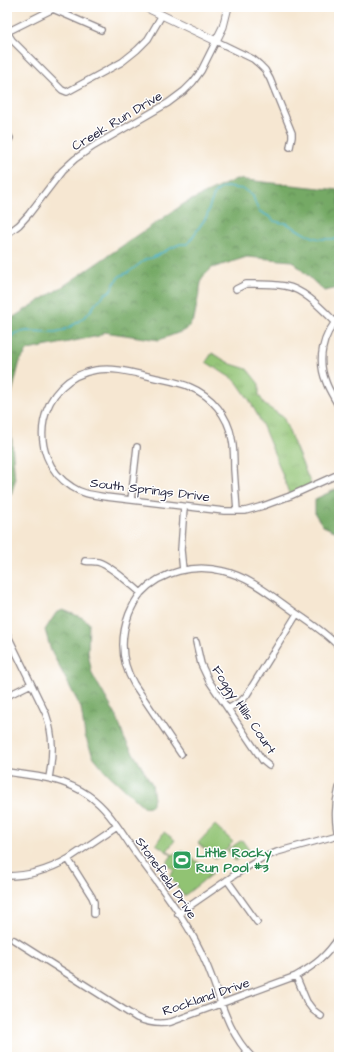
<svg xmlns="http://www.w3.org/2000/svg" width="346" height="1064" font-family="'Architects Daughter',sans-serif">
<defs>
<pattern id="grass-tufts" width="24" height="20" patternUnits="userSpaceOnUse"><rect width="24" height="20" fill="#91c373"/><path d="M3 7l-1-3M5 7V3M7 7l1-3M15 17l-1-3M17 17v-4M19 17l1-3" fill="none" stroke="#7da764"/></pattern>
<pattern id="forest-crowns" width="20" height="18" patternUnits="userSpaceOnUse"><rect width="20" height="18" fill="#74a965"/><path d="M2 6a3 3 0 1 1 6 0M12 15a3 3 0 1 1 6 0" fill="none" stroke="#5f8954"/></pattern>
</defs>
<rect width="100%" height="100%" fill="#fff"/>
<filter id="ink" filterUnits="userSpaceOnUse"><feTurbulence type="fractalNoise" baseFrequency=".025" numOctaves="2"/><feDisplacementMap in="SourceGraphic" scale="8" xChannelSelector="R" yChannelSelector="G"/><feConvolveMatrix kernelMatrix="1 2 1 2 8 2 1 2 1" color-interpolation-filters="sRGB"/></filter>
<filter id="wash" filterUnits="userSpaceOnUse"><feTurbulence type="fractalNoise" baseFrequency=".012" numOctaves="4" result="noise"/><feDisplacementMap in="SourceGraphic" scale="16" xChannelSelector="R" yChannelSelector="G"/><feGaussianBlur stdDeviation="0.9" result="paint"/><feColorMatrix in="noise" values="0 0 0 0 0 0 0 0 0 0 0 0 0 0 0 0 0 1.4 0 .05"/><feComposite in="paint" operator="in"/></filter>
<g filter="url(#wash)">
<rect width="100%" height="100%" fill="#f6e7d2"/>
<path fill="url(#grass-tufts)" stroke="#5a7257" d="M212 353 231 364 247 369 259 384V395L265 405 283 417 312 487 290 496 278 463 262 424 250 401 236 381 206 362Z"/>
<path fill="url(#forest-crowns)" stroke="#4b6650" d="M236 179 339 190V288L324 291 292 261 247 257 212 268 202 278 194 319 186 330 159 340 104 332 99 336 28 350 20 361 9 405 15 481 11 495 7 499V321L65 285 185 203Z
M339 488V533L323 526 315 514V499Z
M63 610 83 618 89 623 88 652 92 674 117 717 124 738 152 784 154 799 151 806 144 807 107 773 93 756 85 736 81 708 51 651 45 630 56 613Z"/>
<path fill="#91c373" stroke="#5a7257" d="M215 825 233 842 216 859 198 843Z
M164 832 175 840 167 851 173 855 175 853 179 855 182 851 213 873 184 896 170 877 174 870 166 864 172 855 156 844Z
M242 840 249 850 235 861 227 850Z"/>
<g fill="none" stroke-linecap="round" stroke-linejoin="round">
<path stroke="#3eaabd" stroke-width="1.5" d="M7 342 15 333 27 331 55 332 64 330 75 324 88 314 96 303 105 294 110 291 118 278 120 276 129 272 146 259 152 258 167 250 180 244H187L189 242 207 216 210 205 215 193 220 189 226 187 243 189 253 196 256 205 259 211 270 217 274 221 282 223H286L305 234 316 238 322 239H339"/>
</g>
</g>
<g filter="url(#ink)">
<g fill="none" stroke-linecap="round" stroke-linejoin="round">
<defs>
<path id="minor" d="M7 32 12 40 62 90 67 92 122 62 137 50 148 39 162 15
M7 32 53 9 101 30
M7 133 10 138 7 143
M7 234 19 225 29 214 62 171 75 159 94 146 168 103 184 91 193 82 201 71 216 41 253 59 259 64 265 70 270 79 292 133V137L290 147
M236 289 246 284H251C262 284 274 284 285 286 304 289 322 309 335 322
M339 318C322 335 317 360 326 382 329 391 335 399 339 407
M131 500 137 447
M237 511C236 497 235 483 234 469 234 459 234 448 232 439 228 416 212 396 190 387 179 382 165 380 152 377 134 373 115 367 96 370 38 379 23 456 72 487 82 494 94 495 106 497L224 511H245L263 506 290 496 339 474
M85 561C89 562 94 561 98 562 109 565 132 585 141 593
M183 570 181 550 184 507
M7 634 46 714C54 737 53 755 49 778
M196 642 201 664 209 681 259 755 263 761 269 766
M7 696 31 684
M228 709 242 700 246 696 263 669 297 614
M181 754 134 684C121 662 120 638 129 614 132 607 136 599 141 593 161 571 195 564 223 571 250 577 273 597 296 613 311 623 327 634 339 647
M7 772C36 776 63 778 88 795 110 810 122 834 137 855 162 889 190 924 206 963 220 995 226 1031 252 1057
M339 837C334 822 335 803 339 788
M68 859 92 897 94 902V914
M7 876C29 876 49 870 68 859L117 826
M227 880 257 922
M178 914 236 874 262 858 277 852 338 835
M14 940 137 1018C149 1023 159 1025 171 1022L296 976C315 965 327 956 339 937
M296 976 307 1002 313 1010 321 1016
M244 1057 248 1053"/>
<path id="tertiary" d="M145 7 216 41 223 27 228 7"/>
</defs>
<use href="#minor" stroke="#8c8486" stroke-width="8"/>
<use href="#tertiary" stroke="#8c8486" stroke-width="9"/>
<use href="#minor" stroke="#fff" stroke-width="5.5"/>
<use href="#tertiary" stroke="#fff" stroke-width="7"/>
</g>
</g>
<defs>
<symbol id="stadium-square" viewBox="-11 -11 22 22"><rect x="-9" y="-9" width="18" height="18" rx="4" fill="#2e9e5b" stroke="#fff"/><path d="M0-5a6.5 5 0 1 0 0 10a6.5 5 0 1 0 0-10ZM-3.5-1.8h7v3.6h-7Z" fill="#fff"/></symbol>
</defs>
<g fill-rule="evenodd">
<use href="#stadium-square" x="171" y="849" width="22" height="22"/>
</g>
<g text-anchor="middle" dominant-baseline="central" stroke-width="3" stroke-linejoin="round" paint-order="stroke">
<g font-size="13" fill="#22223b" stroke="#fff">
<text transform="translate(117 121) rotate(-31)">Creek Run Drive</text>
<text transform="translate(150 490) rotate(7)">South Springs Drive</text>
<text transform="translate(244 710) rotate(56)">Foggy Hills Court</text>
<text transform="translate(166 878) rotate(55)">Stonefield Drive</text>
<text transform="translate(206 997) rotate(-19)">Rockland Drive</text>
</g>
<g font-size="13" font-weight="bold" fill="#27864d" stroke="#fff" text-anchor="start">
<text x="196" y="853">Little Rocky<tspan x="196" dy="15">Run Pool #3</tspan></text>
</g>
</g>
<rect width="346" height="1064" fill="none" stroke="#fff" stroke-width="24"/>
</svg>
